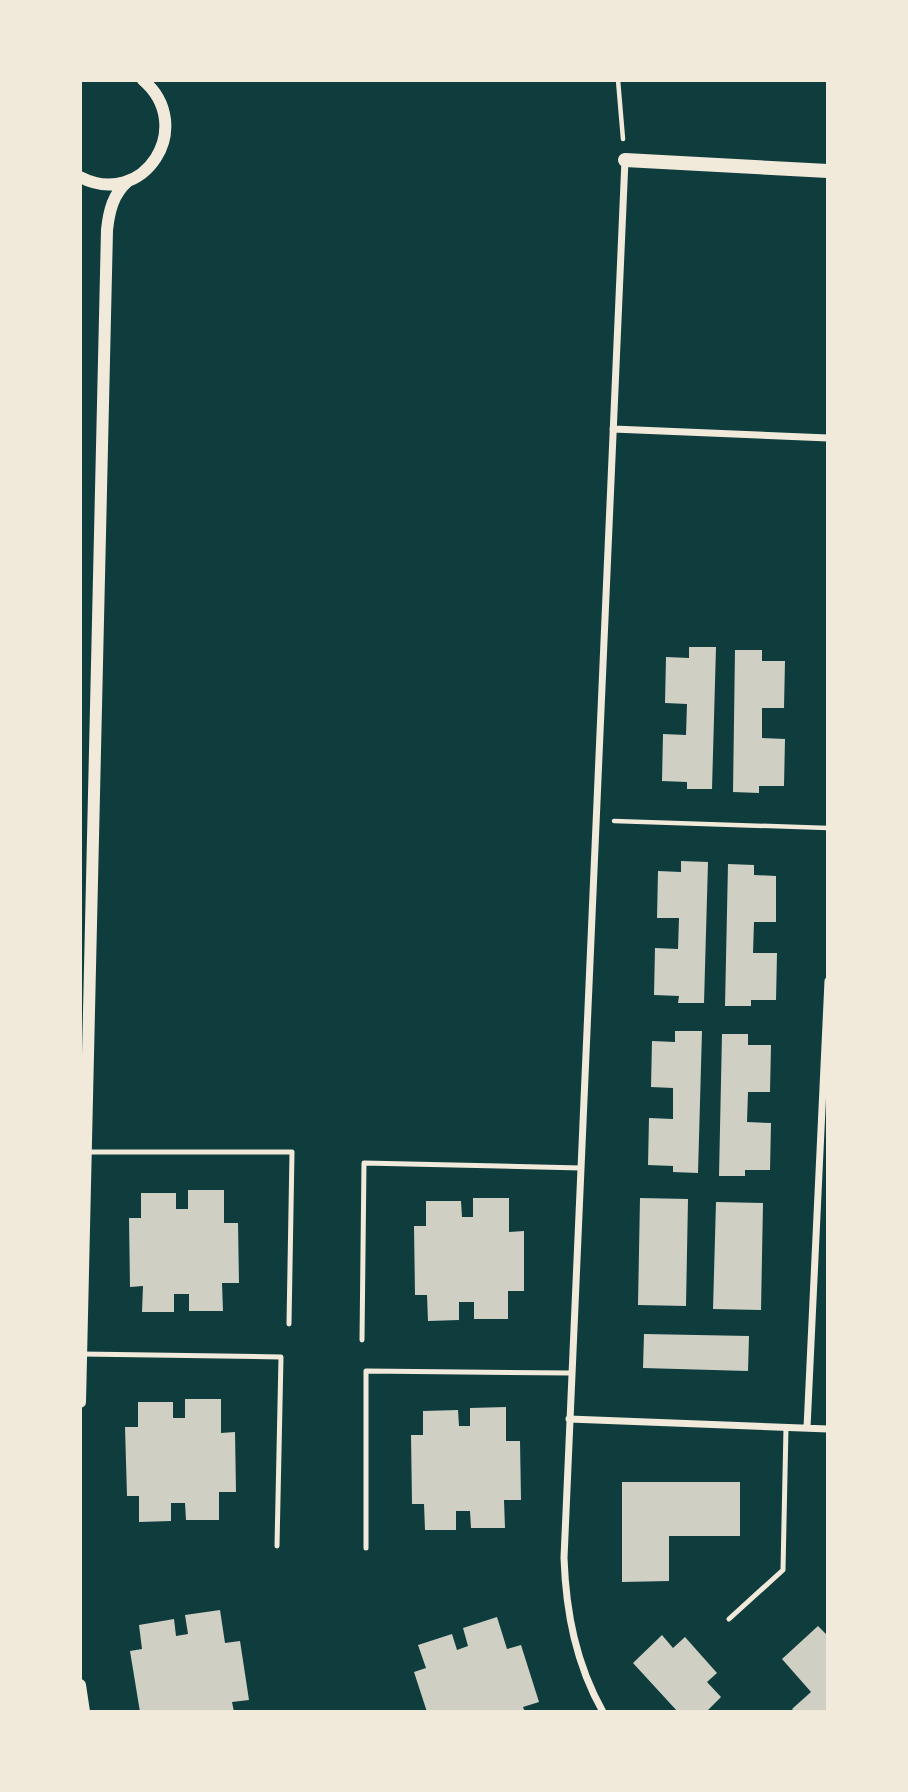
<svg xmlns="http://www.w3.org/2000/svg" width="908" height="1792" font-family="Lora,serif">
<rect width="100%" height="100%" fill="#0f3d3e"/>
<path fill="#cfcfc3" d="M689 647H716L712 789H687V782L662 781 663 734 686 735 687 704 665 703 666 657 689 658Z
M735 650H762V661H785L784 708H762V738L785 739 784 786H759V793L733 792Z
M681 861 708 862 704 1003H678L679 996 654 995 655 948 678 949 679 918H657L658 871 681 872Z
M728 864 754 865V875L776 876V922H754L753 953H777L776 1000H751V1006H725Z
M675 1031H702L698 1173 673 1172V1166L648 1165 649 1118 673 1119V1088L651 1087 652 1041 675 1042Z
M722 1034H748V1045H771L770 1092H748L747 1122 771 1123 770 1170H745V1176H719Z
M188 1190H224V1223H238L239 1283H222L223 1311H189V1294H174V1312H142L143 1286 130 1287 129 1218H141V1193H176V1209H188Z
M473 1198H509V1232L524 1231V1291H508V1319H474V1302H459V1320L428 1321 427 1295H415L414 1226H426V1201H461L462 1217H473Z
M640 1198 688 1199 686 1306 638 1305Z
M716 1202 763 1203 761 1310 713 1309Z
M644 1334 749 1336 748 1371 643 1368Z
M185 1399H221V1433L235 1432 236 1492H219V1520H186L185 1503H171V1521L139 1522V1496H127L125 1427H138V1402H173V1418H185Z
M506 1407V1441H520L521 1500H504L505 1528H471L470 1511H456V1530H425L424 1504H412L411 1435H423V1411L458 1410 459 1426H470V1408Z
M622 1482H740V1536H669V1581L622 1582Z
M220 1610 225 1643 240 1641 249 1700 232 1702 234 1712H140L130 1651 142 1649 139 1625 174 1619 176 1636 188 1634 185 1615Z
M497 1617 507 1649 521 1645 539 1702 523 1707 525 1712H427L414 1672 426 1668 418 1645 452 1634 457 1650 468 1646 463 1628Z
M818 1626 828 1636V1712H795L792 1709 811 1692 782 1659Z
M662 1635 673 1648 685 1637 717 1673 707 1682 721 1697 706 1712H678L633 1663Z"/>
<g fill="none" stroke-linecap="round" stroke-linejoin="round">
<path stroke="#f1e9da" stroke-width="4.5" d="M618 80 623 139
M614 821 828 828"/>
<path stroke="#f1e9da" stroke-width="5" d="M86 1152H292L289 1324
M362 1340 364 1163 581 1168
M82 1354 281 1357 277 1546
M366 1548V1371L571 1373
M729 1619 783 1570 786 1427"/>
<path stroke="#f1e9da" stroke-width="7" d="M613 429 828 438
M569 1419 828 1429
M807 1428 828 981
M603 1712C576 1664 566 1613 564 1558L625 160"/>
<path stroke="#f1e9da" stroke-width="12" d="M80 177C144 210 197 126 143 80
M80 1402 107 230C109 211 113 194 128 181
M80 1685 84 1712"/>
<path stroke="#f1e9da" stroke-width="14" d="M625 160 828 171"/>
</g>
<rect width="908" height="1792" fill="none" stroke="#f1e9da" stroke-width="164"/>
</svg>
